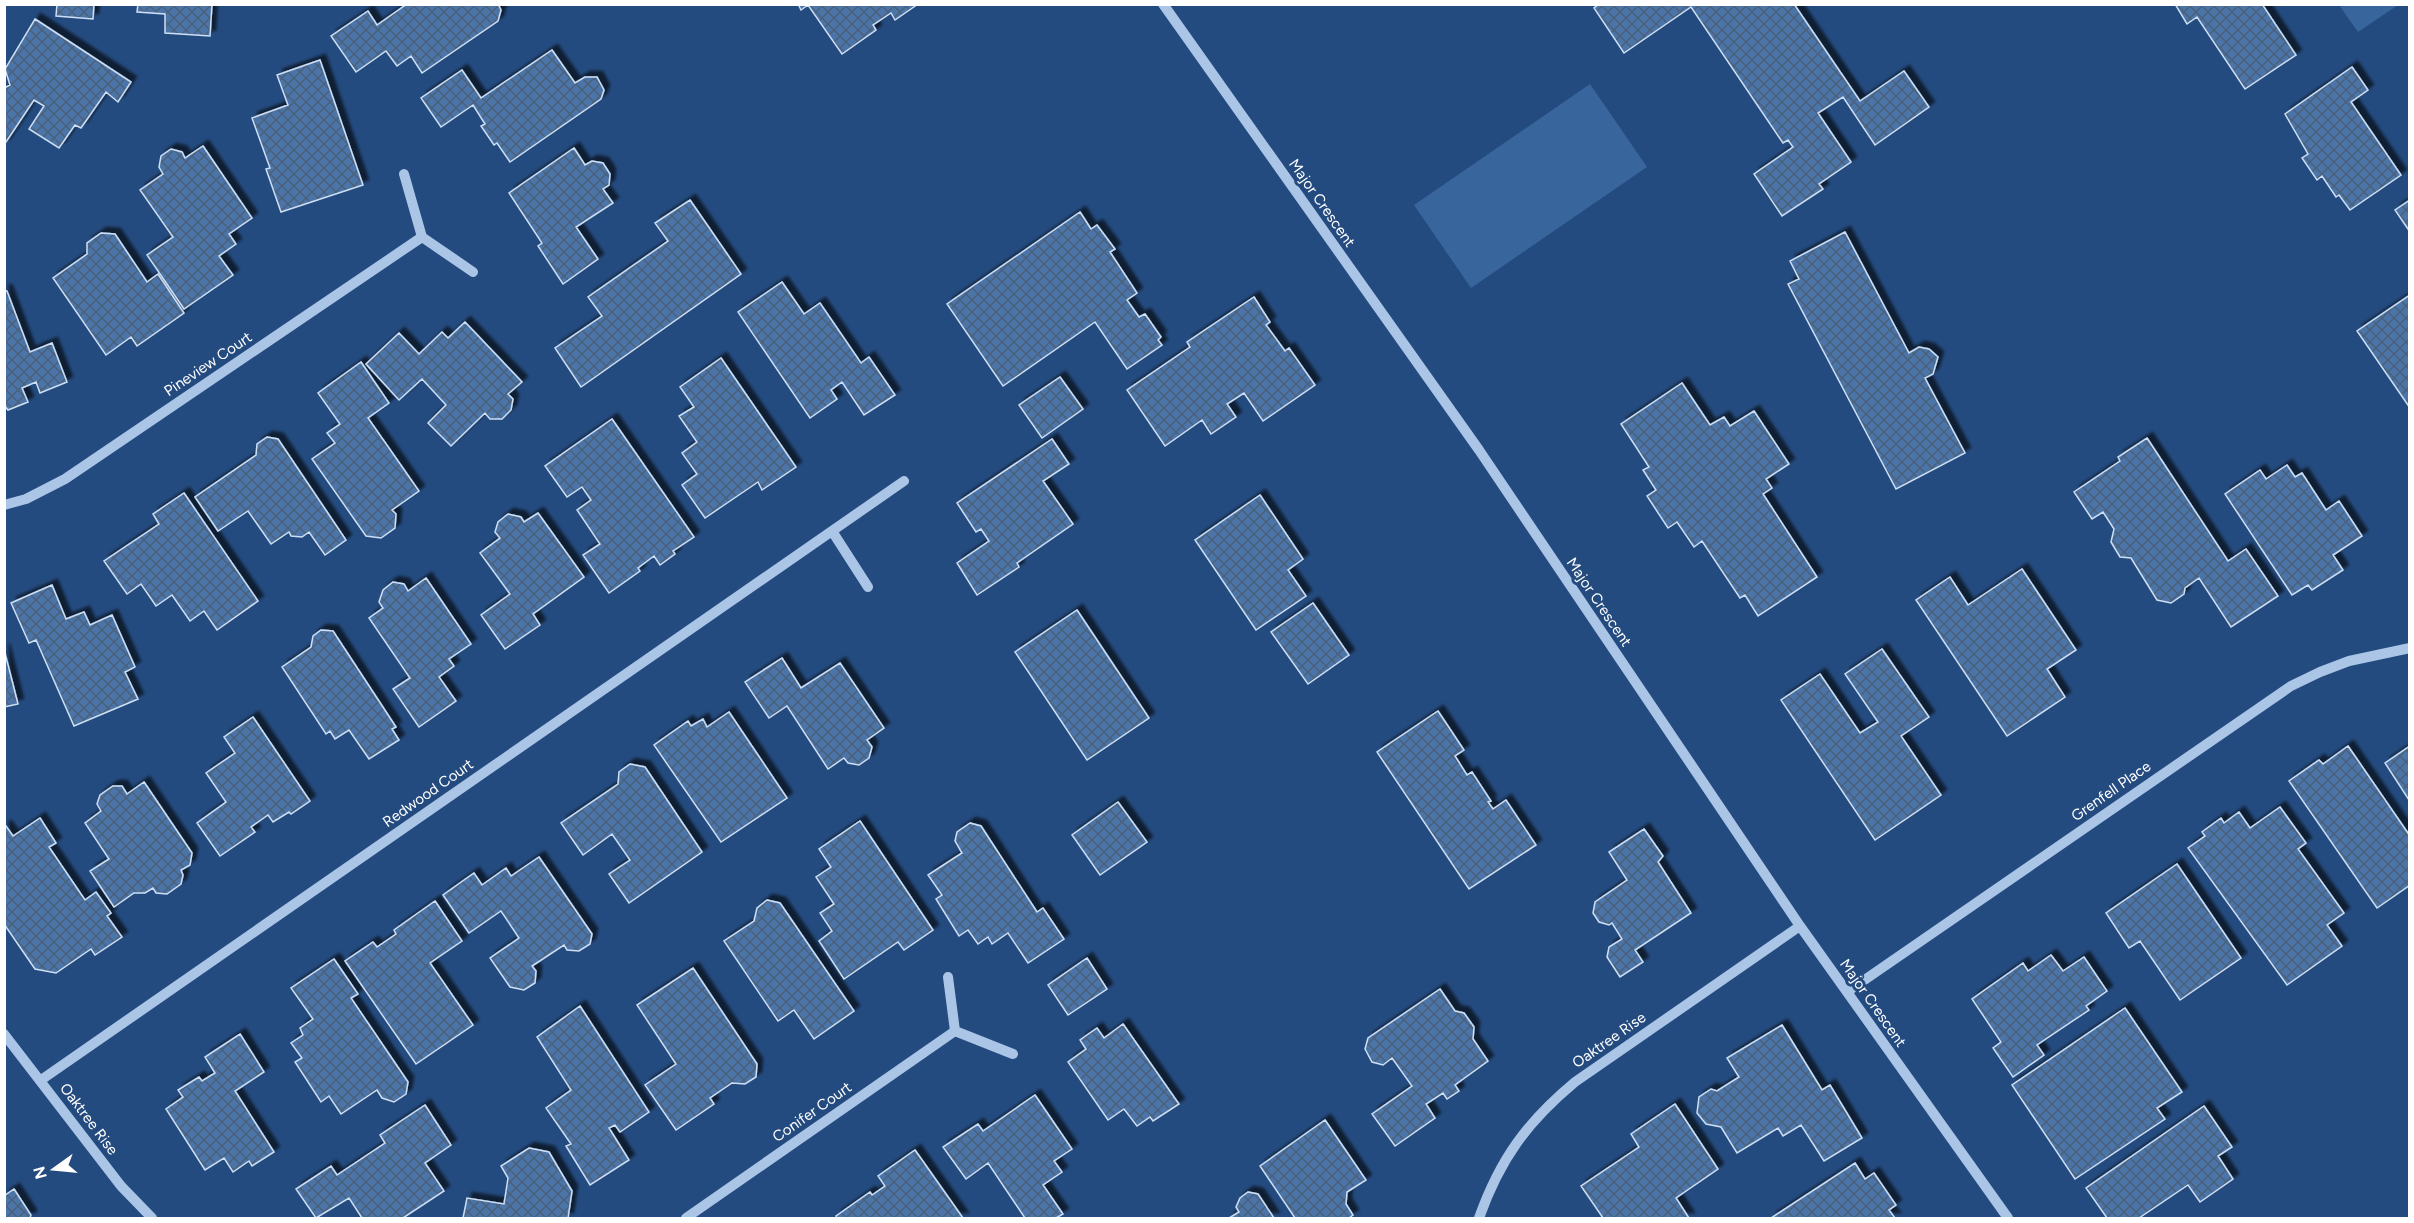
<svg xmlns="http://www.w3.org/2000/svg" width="2414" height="1223" font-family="Figtree,sans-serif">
<defs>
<pattern id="building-cross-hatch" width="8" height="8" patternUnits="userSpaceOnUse" patternTransform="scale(1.5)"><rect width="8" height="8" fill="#4c75a8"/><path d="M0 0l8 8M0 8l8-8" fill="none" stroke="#4c607a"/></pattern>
<filter id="shadow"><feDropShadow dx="5.5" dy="-5.5" stdDeviation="1.5" flood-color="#0009"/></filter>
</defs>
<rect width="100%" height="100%" fill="#244b7f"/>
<path fill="#38659c" d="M2339 5H2398L2358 32Z
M1590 84 1647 167 1471 288 1414 205Z"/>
<path fill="url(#building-cross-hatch)" stroke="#cddff5" stroke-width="1.5" filter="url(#shadow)" d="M57 4H94L93 19 56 16Z
M138 4H212L210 36 165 33V14L137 12Z
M407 4H498L501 10 498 21 422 73 411 56 397 66 386 51 356 72 331 36 368 11 377 25Z
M798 4H918L895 20 891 13 873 25 876 30 842 54 808 5 801 10Z
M1599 4H1794L1860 101 1904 71 1929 107 1875 145 1843 97 1818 113 1851 162 1819 184 1823 189 1782 216 1754 174 1793 147 1788 140 1783 143 1691 7 1624 53 1594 8Z
M2175 4H2262L2296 55 2245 89 2197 17 2187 24Z
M35 19 131 82 118 102 106 92 81 128 75 125 59 148 29 129 44 106 34 100 4 145V88L10 85 5 69Z
M552 50 575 83 585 77H597L604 90 601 99 510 162 497 143 494 145 481 126 485 124 473 105 441 127 421 98 462 70 481 98Z
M320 60 363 185 281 212 266 169 270 168 252 118 288 105 277 75Z
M2352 67 2368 90 2351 102 2401 175 2350 210 2339 195 2336 197 2322 176 2317 180 2302 158 2308 154 2285 114Z
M203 146 252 218 229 234 236 244 219 256 233 275 184 309 147 255 173 237 140 190 163 174 159 167 161 156 171 149 182 152 185 158Z
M574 148 585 165 592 161 603 163 610 174 609 185 603 189 613 203 576 227 598 259 563 284 538 246 542 243 509 193Z
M690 200 741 274 581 387 555 348 602 316 588 297 668 241 655 223Z
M2410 200V232L2395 210Z
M1080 212 1091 229 1097 225 1115 249 1110 252 1137 293 1127 300 1139 317 1145 314 1161 337 1158 340 1162 345 1127 369 1095 322 1003 386 947 304Z
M1845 232 1909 353 1919 347 1929 349 1938 357 1933 374 1925 378 1965 453 1896 489 1788 284 1799 279 1790 261Z
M101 233 115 234 147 282 158 274 184 313 137 346 131 337 106 355 53 278 87 254V243Z
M782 282 804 314 820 303 861 363 869 357 895 395 864 415 842 382 831 390 837 399 810 418 738 312Z
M4 290 7 291 30 352 52 343 67 382 40 393 36 382 22 388 28 402 8 410 4 405Z
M2410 295V408L2357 331Z
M1254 297 1270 322 1266 325 1285 351 1289 348 1315 385 1263 421 1244 393 1227 404 1236 417 1211 434 1202 420 1165 446 1127 390 1190 347 1187 342Z
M465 322 522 382 508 394 513 399 511 410 502 419H490L485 413 451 446 428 423 446 405 422 379 399 400 366 364 399 333 419 354 442 332 448 338Z
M721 358 796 467 762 490 758 482 705 518 682 485 697 474 682 453 697 442 679 416 694 407 680 387Z
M361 362 389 403 368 418 419 491 392 510 396 514 395 528 381 538 366 536 312 459 335 443 327 433 340 424 318 393Z
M1060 377 1083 409 1042 438 1019 405Z
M1682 383 1710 425 1724 417 1730 426 1754 411 1789 464 1766 479 1772 488 1763 494 1817 577 1758 616 1745 595 1740 598 1702 541 1694 547 1677 522 1668 528 1647 496 1656 490 1643 470 1649 467 1621 424Z
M612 419 694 537 673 551 675 554 660 565 654 556 638 568 640 571 609 593 583 555 600 544 577 510 591 500 582 487 567 497 545 466Z
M267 437 278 439 346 540 325 555 309 532 302 537 291 536 289 532 271 544 248 511 218 531 195 497 256 455 257 444Z
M2147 438 2228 561 2246 549 2278 596 2231 627 2199 578 2185 588 2184 594 2171 603 2157 600 2131 558 2120 557 2111 542 2114 529 2103 512 2092 519 2074 492 2120 461 2118 457Z
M1052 439 1069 464 1043 481 1073 524 1017 563 1019 567 977 595 957 563 989 541 981 529 976 532 957 503Z
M2287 465 2295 477 2302 473 2326 510 2339 501 2362 536 2333 555 2343 570 2312 590 2308 585 2292 595 2225 494 2260 470 2266 479Z
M184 493 258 601 217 630 204 611 190 621 172 595 156 606 141 584 127 594 104 561 159 524 153 514Z
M1260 495 1303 559 1288 570 1306 596 1256 630 1195 540Z
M538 513 584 577 533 614 540 625 505 649 481 615 510 594 480 553 500 538 495 532 498 522 508 514 521 517 524 522Z
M2022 569 2076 650 2047 669 2065 697 2007 736 1916 600 1950 577 1968 605Z
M426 578 471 644 449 659 454 666 439 677 456 701 419 727 393 689 410 678 369 618 383 608 379 602 383 590 393 582 404 584 408 591Z
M52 585 66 619 84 612 90 625 112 615 135 667 125 672 138 699 74 726 36 640 29 643 11 603Z
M1313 603 1349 655 1308 684 1271 632Z
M1077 610 1149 718 1087 760 1015 652Z
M321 630 333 631 396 727 392 729 399 740 369 759 349 730 335 739 330 731 326 734 282 667 311 647 313 636Z
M4 649 18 704 4 707Z
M1882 649 1929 717 1901 736 1941 795 1875 840 1781 700 1820 674 1860 733 1878 722 1845 674Z
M782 658 801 688 840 663 884 728 867 740 872 747 869 758 859 765 848 763 844 758 828 769 787 706 769 718 745 682Z
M1438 711 1464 750 1455 756 1467 775 1472 772 1491 801 1488 802 1493 809 1506 800 1536 845 1469 889 1377 752Z
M729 712 787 798 721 842 654 745 688 721 691 726 703 719 707 727Z
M253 717 310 801 291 814 289 812 273 822 268 815 251 827 255 832 220 856 197 823 226 802 206 773 235 753 224 737Z
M2348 746 2410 836V885L2377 908 2289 781 2319 760 2323 764Z
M2410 746V800H2409L2385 763Z
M630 764 645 767 702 852 629 903 609 874 630 860 612 834 583 855 561 823 618 784 619 772Z
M144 782 192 853 190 865 181 870 183 875 181 884 167 894 156 893 153 888 145 893H134L114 907 90 871 109 859 85 823 101 811 97 804 100 795 113 786H122L127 794Z
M1118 802 1147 842 1100 875 1072 835Z
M2280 807 2306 843 2298 849 2344 913 2327 925 2342 946 2287 985 2188 848 2205 836 2202 832 2221 818 2224 823 2239 812 2250 828Z
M40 818 56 843 49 847 85 900 96 892 111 913 107 916 122 937 95 955 91 949 56 973 35 969 4 924V827L6 826 13 836Z
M860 821 933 930 904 950 898 942 844 979 819 941 832 931 820 913 834 904 816 877 831 867 819 849Z
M970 823 981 826 1037 912 1043 908 1064 939 1028 963 1008 933 992 944 988 937 978 944 968 930 959 936 936 899 942 895 928 875 962 853 955 841 957 832Z
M1644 829 1663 856 1658 862 1691 913 1635 950 1643 962 1620 977 1607 957 1609 947 1622 939 1612 923 1609 925 1599 922 1593 913 1595 902 1627 880 1609 852Z
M539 857 592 934 590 944 579 951 567 950 564 945 532 966 536 971 535 983 524 990 510 987 490 958 519 938 501 911 469 933 443 895 474 873 482 885 506 868 511 876Z
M2177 864 2241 958 2180 1000 2140 941 2129 948 2106 913Z
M767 900 780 903 854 1011 814 1039 794 1010 778 1021 724 941 754 921 757 908Z
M435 901 462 941 430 963 473 1025 416 1064 345 961 373 942 377 947 396 934 394 930Z
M2051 955 2063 971 2084 957 2107 991 2086 1006 2089 1010 2037 1045 2044 1055 2013 1077 1993 1048 2001 1042 1972 999 2023 963 2028 971Z
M1087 958 1107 989 1068 1015 1048 985Z
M334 959 358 994 351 998 408 1082 406 1094 394 1102 382 1098 377 1090 341 1114 329 1096 321 1102 295 1062 302 1058 291 1043 303 1035 300 1028 313 1019 291 988Z
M693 968 757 1064 756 1077 745 1084 732 1083 710 1098 714 1104 676 1130 645 1085 676 1064 637 1005Z
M1440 989 1455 1011 1464 1013 1474 1027 1473 1039 1488 1061 1455 1085 1459 1091 1447 1099 1443 1093 1426 1104 1435 1118 1395 1146 1372 1114 1412 1086 1392 1058 1383 1065 1372 1062 1365 1049 1368 1038Z
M580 1006 649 1112 620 1132 615 1125 609 1128 629 1160 590 1185 566 1146 571 1144 546 1108 571 1090 537 1037Z
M2125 1008 2182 1092 2157 1108 2165 1119 2075 1179 2012 1085Z
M1123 1024 1179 1104 1153 1121 1150 1117 1137 1126 1124 1109 1108 1120 1068 1062 1086 1049 1080 1040 1097 1028 1104 1038Z
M1782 1025 1822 1090 1830 1085 1862 1138 1824 1161 1801 1125 1783 1136 1778 1128 1737 1153 1721 1127 1706 1124 1697 1113 1699 1097 1711 1089 1717 1091 1739 1077 1727 1058Z
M240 1034 264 1072 235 1091 274 1152 252 1166 249 1161 233 1172 224 1158 205 1170 166 1109 183 1097 178 1090 199 1077 202 1081 215 1073 205 1057Z
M1035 1095 1072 1149 1054 1161 1062 1172 1043 1185 1063 1214 1056 1218H1025L988 1163 966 1179 943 1147 978 1124 983 1131Z
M1675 1104 1718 1169 1676 1198 1689 1218H1603L1581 1186 1639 1147 1631 1134Z
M425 1105 451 1145 425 1163 444 1191 403 1218H362L349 1198 316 1218 296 1189 331 1166 337 1175 385 1143 380 1135Z
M2204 1106 2232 1147 2218 1156 2233 1179 2200 1202 2188 1185 2139 1218H2107L2086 1188Z
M1325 1120 1366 1180 1347 1192 1346 1204 1353 1215 1349 1218H1295L1260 1166Z
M529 1148 549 1152 572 1191 568 1218H463L467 1198 504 1204 508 1178 501 1166Z
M915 1150 963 1218H837L836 1216 870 1192 872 1195 885 1186 878 1176Z
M1855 1163 1865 1179 1874 1173 1896 1205 1889 1210 1895 1218H1771Z
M14 1189 31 1215 30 1218H4V1196Z
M1248 1192 1258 1194 1274 1218H1229L1239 1212 1236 1207 1240 1198Z"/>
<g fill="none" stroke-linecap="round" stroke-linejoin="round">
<path stroke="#aac5e6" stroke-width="10" d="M1163 4 1479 450 1800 926 2008 1218
M404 174 422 237 473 272
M4 505 26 499 65 479 422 237
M832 531 868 587
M948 977 955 1031 1013 1054
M1847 992 2291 686 2320 672 2349 661 2410 648
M4 1034 121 1186 152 1218
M41 1080 904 481
M686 1218 955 1031
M1479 1218C1500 1159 1527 1122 1575 1082L1800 926"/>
</g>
<g text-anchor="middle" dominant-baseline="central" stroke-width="6" stroke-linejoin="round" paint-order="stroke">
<g font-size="15" fill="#fff" stroke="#244b7f">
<text transform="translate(1322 203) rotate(55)">Major Crescent</text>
<text transform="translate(208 364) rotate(-34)">Pineview Court</text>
<text transform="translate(1599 602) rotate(56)">Major Crescent</text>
<text transform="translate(2111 791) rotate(-35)">Grenfell Place</text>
<text transform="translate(428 793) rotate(-35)">Redwood Court</text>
<text transform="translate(1873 1003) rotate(55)">Major Crescent</text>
<text transform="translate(1609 1040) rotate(-35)">Oaktree Rise</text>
<text transform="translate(812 1112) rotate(-35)">Conifer Court</text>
<text transform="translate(89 1119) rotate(53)">Oaktree Rise</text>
</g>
</g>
<rect width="2414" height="1223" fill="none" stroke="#ffffff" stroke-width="12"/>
<g transform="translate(54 1169) rotate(255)" stroke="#244b7f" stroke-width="4.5" paint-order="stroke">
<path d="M0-4.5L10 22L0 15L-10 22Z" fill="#ffffff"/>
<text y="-9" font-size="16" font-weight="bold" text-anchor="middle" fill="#ffffff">N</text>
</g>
</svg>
